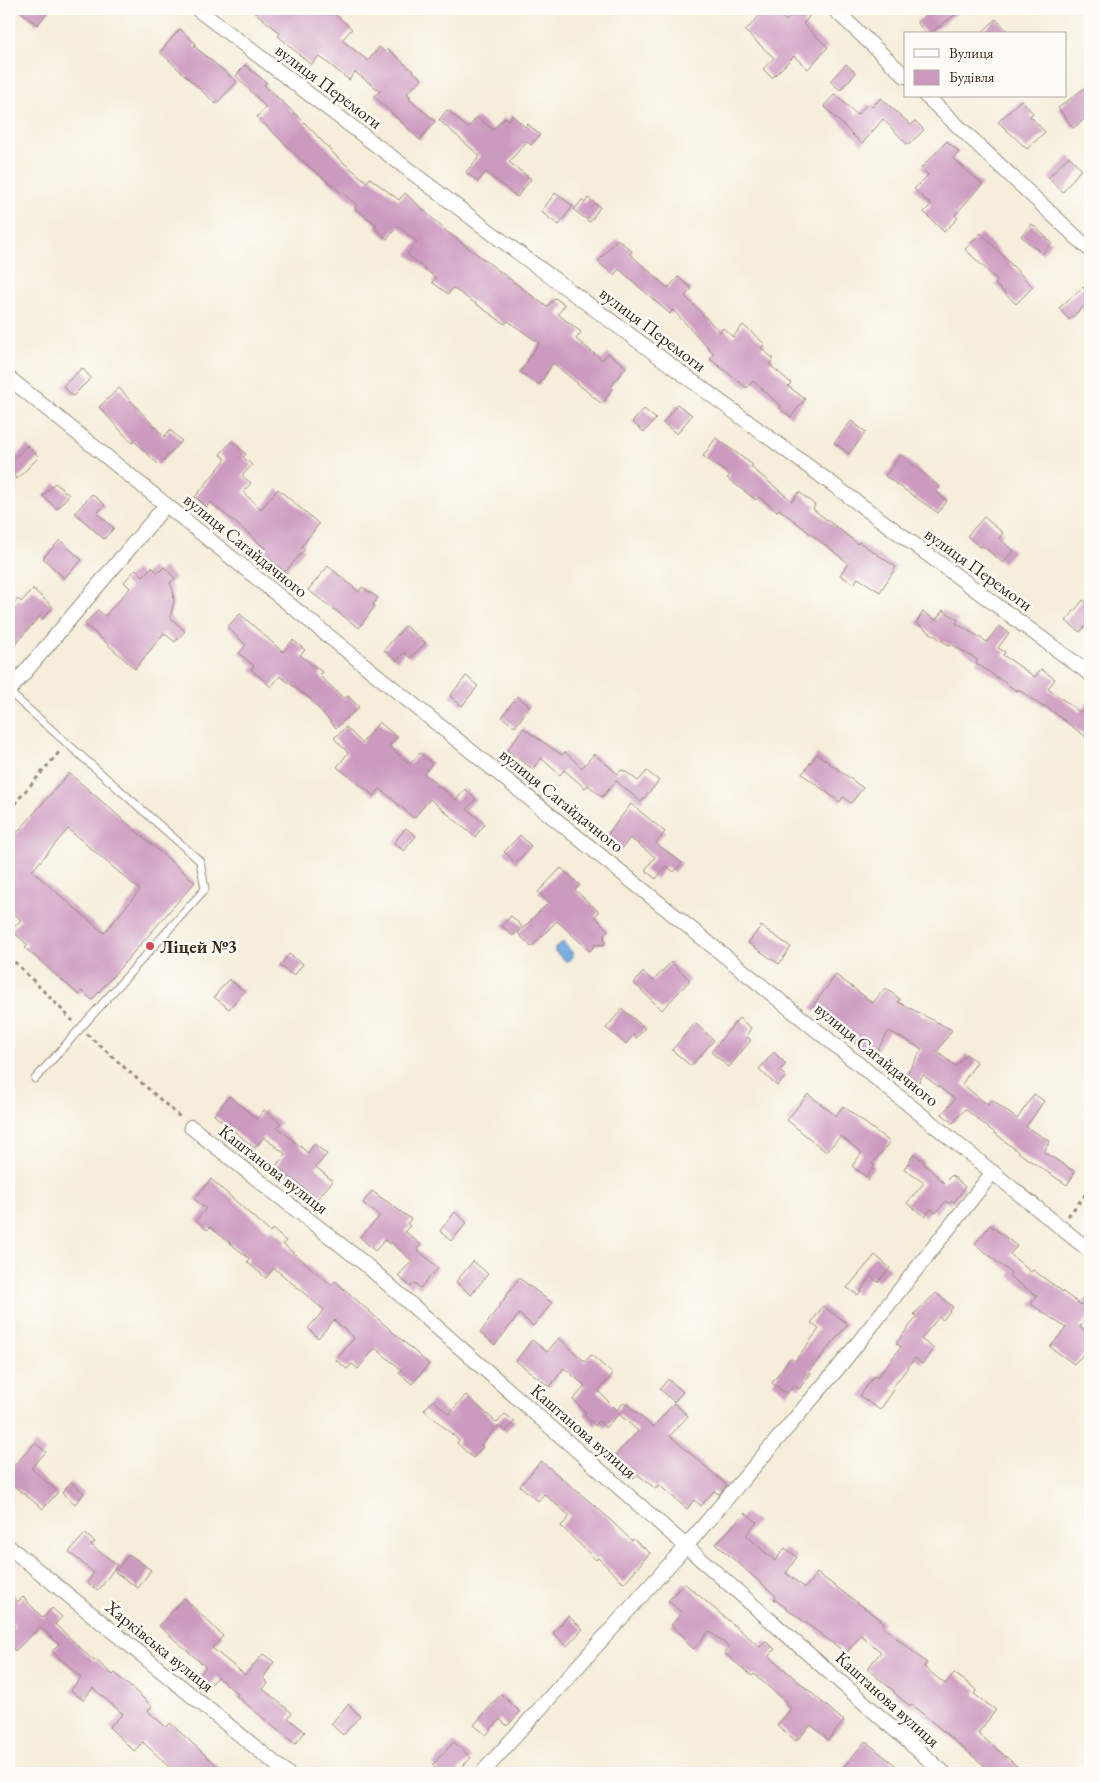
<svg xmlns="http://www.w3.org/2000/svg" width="1099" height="1782" font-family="'EB Garamond',serif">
<rect width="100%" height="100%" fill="#fdfcf7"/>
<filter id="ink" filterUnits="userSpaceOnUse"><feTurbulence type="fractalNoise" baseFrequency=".02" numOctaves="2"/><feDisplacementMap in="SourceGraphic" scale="10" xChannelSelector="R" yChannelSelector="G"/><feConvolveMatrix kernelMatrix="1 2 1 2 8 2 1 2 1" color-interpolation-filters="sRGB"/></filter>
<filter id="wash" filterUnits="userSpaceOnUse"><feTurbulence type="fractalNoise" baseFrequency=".0096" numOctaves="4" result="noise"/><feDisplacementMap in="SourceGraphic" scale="20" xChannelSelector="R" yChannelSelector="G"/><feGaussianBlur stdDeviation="1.12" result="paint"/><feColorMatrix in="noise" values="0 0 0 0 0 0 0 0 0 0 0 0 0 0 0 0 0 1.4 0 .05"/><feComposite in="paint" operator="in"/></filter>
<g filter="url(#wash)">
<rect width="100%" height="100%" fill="#f6edda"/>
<path fill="#73aae1" stroke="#576a80" d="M563 942 572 952 573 957 567 962 555 952V948Z"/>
<g id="blocks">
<path fill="#cc99bf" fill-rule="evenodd" d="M18 9H51L37 25Z
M251 9H329L352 29 342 40 368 61 379 47 385 52 388 49 422 79 407 93 411 97 409 99 435 121 420 140 374 96 380 91 355 72 349 80 319 56 311 65 278 36 280 33Z
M766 9H773L786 21 797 9H805L811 14 803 24 828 47 808 69 794 56 772 78 763 69 774 58 745 31Z
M934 9H963L929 34H926L917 22Z
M996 19 1010 34H980Z
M180 29 196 44 194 46 237 82 216 104 160 52Z
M846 64 856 73 840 90 830 81Z
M245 65 267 83 264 85 302 120 338 158 367 182 370 178 399 200 405 193 446 231 547 307 555 298 565 305 558 314 581 332 576 339 602 360 608 353 626 367 610 388 612 389 602 404 553 363 539 385 520 372 539 343 508 321 505 324 453 288 448 294 432 282 436 278 407 254 417 242 398 226 387 239 374 227 377 225 355 208 357 205 307 165 257 117 266 107 236 76Z
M1090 84V115L1073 128 1058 108Z
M835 94 857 115 868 103 872 107 881 98 911 125 915 121 924 130 908 145 883 119 862 144 824 106Z
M1021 100 1033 113 1030 116 1045 132 1027 149 998 122Z
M447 110 468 128 477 117 493 130 505 117 508 120 512 115 525 127 528 124 540 135 531 145 527 141 509 162 531 179 517 197 486 172 478 182 466 172 480 156 439 120Z
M947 141 959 152 953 158 982 184 955 215 958 218 944 232 924 212 931 205 914 189 928 175 921 168Z
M1069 156 1081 169 1063 192 1048 178Z
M555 193 573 206 559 225 541 212Z
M588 198 600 207 590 222 574 210 582 200 585 203Z
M1032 224 1052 243 1042 254 1021 236Z
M981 233 1033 287 1016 304 995 284 998 281 965 249Z
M617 239 632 251 630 254 668 288 678 277 692 289 685 296 720 332 723 328 733 337 743 325 765 344 761 348 774 359 769 364 791 383 788 386 805 399 791 417 779 408 781 406 753 381 747 388 710 359 714 354 673 310 670 314 619 269 614 275 598 262Z
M1083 287 1090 295V301L1069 320 1059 308Z
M82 368 91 378 73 396 63 386Z
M119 388 164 437 170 430 182 441 159 465 134 441 132 443 99 407Z
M677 404 692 415 677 434 663 423Z
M644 409 656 419 644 432 632 422Z
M851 421 866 432 849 454 834 443Z
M716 438 753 465 751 467 792 501 799 492 815 505 813 509 858 544 859 542 896 567 880 592 858 578 854 584 840 575 848 563 779 509 777 511 759 497 756 500 727 478 730 475 703 456Z
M232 441 246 454 243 457 252 465 242 476 251 483 243 492 261 509 278 489 319 524 301 547 305 549 285 572 261 552 265 548 243 529 210 502 207 507 195 497 226 459 220 454Z
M27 445 39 457 17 479 9 472V464Z
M901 455 940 487 936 492 947 501 938 513 885 476Z
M55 483 69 495 57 509 43 496Z
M92 494 105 505 97 513 114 528 104 539 75 513Z
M984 517 1003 533 999 538 1014 551 1003 563 982 545 980 547 967 536Z
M60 540 82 560 64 578 43 558Z
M328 566 359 592 362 587 378 598 373 605 375 606 359 628 308 590Z
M152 567 158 573 164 567 175 578 170 583 173 590 174 602 170 617 185 631 175 642 164 633 135 669 85 624 98 610 105 616 130 588 124 582 136 569 143 576Z
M33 589 53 607 43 619 40 616 9 651V610L18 599 21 602Z
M1083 600 1090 606V620L1080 632 1066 621Z
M943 610 958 620 956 623 987 642 999 626 1009 633 998 648 1005 652 1003 655 1035 677 1041 669 1055 679 1048 689 1080 712 1090 699V740L1044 705 1043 707 1018 689 1017 691 976 663 978 660 951 644 950 646 916 623 923 612 936 620Z
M240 614 283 652 293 640 305 650 300 655 322 672 319 675 344 699 348 696 359 707 336 728 310 699 280 676 271 687 251 669 254 666 239 653 246 645 227 627Z
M405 626 426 643 410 658 404 652 397 661 384 650Z
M466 676 478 686 462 706 450 696Z
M517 696 530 706 515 727 502 717Z
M379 722 397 737 389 746 410 764 420 753 432 763 424 774 456 800 465 789 476 799 467 809 485 824 475 837 430 799 414 818 380 789 374 796 337 767 348 753 334 738 346 727 362 743Z
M523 728 562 755 565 752 582 768 594 754 618 774 621 770 625 771 638 781 647 771 659 781 641 802 616 781 602 797 588 785 585 788 564 770 560 775 541 758 533 769 507 751Z
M817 754 863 788 851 803 843 797 840 802 802 774Z
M69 773 195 882 92 1000 82 991 79 995 25 948 28 945 11 930 21 920 9 909V842ZM68 829 140 890 104 933 32 871Z
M631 804 665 832 656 843 682 863 674 872 666 866 656 879 645 870 655 857 630 838 620 851 604 839Z
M406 828 416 836 404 851 394 843Z
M520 835 531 846 516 863 504 852Z
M561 868 580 885 575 890 599 912 595 916 608 931 604 935 605 944 595 945 590 951 557 921 531 947 518 933 549 902 538 892Z
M511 916 522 926 513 936 502 926Z
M761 926 791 947 779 964 748 943Z
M289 954 303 964 294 976 280 966Z
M671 962 690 980 662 1010 634 983 643 972 653 981Z
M836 975 873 1003 885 988 900 999 898 1002 952 1030 937 1052 956 1066 966 1054 977 1062 962 1084 988 1105 992 1100 1017 1119 1034 1094 1044 1101 1026 1127 1050 1141 1044 1152 1075 1172 1067 1185 1026 1158 965 1109 953 1123 942 1114 955 1099 923 1075 916 1086 904 1078 922 1049 889 1031 874 1055 853 1042 811 1008Z
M229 979 244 991 229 1009 214 997Z
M622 1009 645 1028 636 1038 633 1035 626 1044 606 1028Z
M739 1018 751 1028 746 1036 751 1040 729 1067 711 1052Z
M695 1023 714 1040 691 1066 672 1050Z
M774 1052 786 1064 779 1071 786 1076 777 1086 759 1069Z
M808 1094 836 1116 843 1106 890 1142 872 1164 875 1166 866 1177 852 1166 862 1153 841 1136 826 1152 787 1120Z
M229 1096 257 1119 264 1110 281 1123 277 1127 308 1153 314 1144 327 1154 316 1167 333 1181 317 1199 276 1166 285 1154 264 1137 255 1148 214 1115Z
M914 1154 924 1161 923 1163 944 1183 952 1175 965 1187 954 1202 952 1201 949 1204 946 1201 936 1213 931 1209 925 1217 907 1203 924 1183 904 1169Z
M211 1179 270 1232 272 1229 286 1241 283 1244 331 1285 335 1281 429 1364 412 1384 399 1373 402 1370 375 1348 358 1369 352 1364 347 1369 336 1360 354 1338 334 1320 318 1338 308 1328 324 1310 274 1268 266 1278 247 1262 250 1259 210 1227 207 1230 196 1220 206 1209 194 1199Z
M372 1191 411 1219 407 1224 410 1226 405 1231 421 1245 417 1249 438 1268 420 1288 415 1283 411 1287 398 1276 412 1261 391 1242 390 1244 385 1240 375 1251 360 1237 380 1216 363 1203Z
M455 1212 467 1223 451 1241 440 1231Z
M990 1225 1017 1246 1010 1254 1031 1272 1033 1270 1081 1305 1090 1294V1314L1080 1327 1090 1335V1348L1074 1364 1050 1347 1066 1328 1031 1304 1037 1296 1009 1276 1011 1273 975 1244Z
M875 1255 890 1268 878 1282 871 1276 858 1295 847 1288Z
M473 1261 488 1274 471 1295 456 1282Z
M519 1278 552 1303 533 1326 519 1314 495 1345 480 1333Z
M936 1293 953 1307 943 1320 939 1317 921 1339 934 1349 922 1364 915 1358 892 1388 894 1390 880 1410 860 1396 874 1376 877 1378 901 1347 896 1343 917 1317 914 1314Z
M823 1306 848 1324 809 1371 811 1373 799 1389 794 1385 787 1394 772 1383 790 1358 795 1361 819 1329 811 1323Z
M559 1338 585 1362 591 1355 613 1374 598 1391 617 1410 624 1402 653 1427 674 1403 688 1416 670 1436 727 1485 719 1494 714 1491 701 1506 694 1500 687 1509 659 1485 656 1489 637 1474 633 1478 612 1459 638 1431 619 1414 605 1428 599 1421 595 1426 584 1414 586 1412 573 1400 585 1386 564 1368 550 1387 516 1361 532 1340 547 1352Z
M668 1379 683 1392 674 1402 660 1389Z
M466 1395 497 1423 505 1414 515 1421 506 1432 498 1426 481 1445 483 1447 473 1458 457 1443 459 1440 424 1410 433 1400 449 1414Z
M35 1443 46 1452 31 1468 58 1492 43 1509 9 1482V1471Z
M541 1461 602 1512 632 1541 633 1539 650 1553 624 1583 598 1558 596 1560 561 1526 570 1516 544 1494 538 1501 520 1486Z
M71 1482 84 1493 75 1504 62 1493Z
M745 1513 757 1522 746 1535 775 1561 785 1548 797 1557 786 1573 805 1588 817 1573 880 1619 884 1623 882 1626 927 1663 924 1667 945 1684 954 1673 977 1690 974 1694 996 1710 978 1733 1025 1773H993L911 1704 910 1706 894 1693 895 1692 867 1669 881 1652 861 1635 846 1653 774 1599 776 1596 716 1544Z
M85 1534 95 1542 91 1545 117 1565 98 1591 87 1583 94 1573 69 1552Z
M129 1554 151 1570 138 1588 115 1572Z
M684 1583 760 1647 765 1641 775 1649 769 1656 844 1721 828 1740 811 1725 796 1741 777 1725 791 1709 785 1704 787 1703 754 1674 752 1676 724 1653 729 1647 709 1631 694 1649 684 1641 685 1638 671 1625 682 1613 668 1601Z
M9 1592 18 1602 23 1597 43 1618 52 1608 62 1617 55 1624 94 1661 96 1660 113 1675 115 1673 152 1706 148 1711 166 1727 170 1723 225 1773H175L143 1742 134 1751 109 1727 123 1714 93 1688 83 1700 71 1690 81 1678 52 1651 59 1644 40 1627 15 1651 9 1644V1631L15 1626 9 1620Z
M184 1598 223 1636 212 1648 245 1675 263 1654 274 1662 263 1678 268 1683 263 1689 292 1713 288 1718 305 1732 295 1744 236 1696 238 1694 217 1677 210 1685 199 1676 206 1667 159 1626Z
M568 1616 583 1629 567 1646 553 1633Z
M501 1694 520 1712 507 1726 500 1719 486 1735 474 1725Z
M348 1704 360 1716 343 1735 331 1724Z
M865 1741 905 1773H839Z
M454 1742 471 1758 456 1773H441L432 1765Z"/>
</g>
</g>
<g filter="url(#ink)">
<use href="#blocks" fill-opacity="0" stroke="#988c7c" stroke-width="1"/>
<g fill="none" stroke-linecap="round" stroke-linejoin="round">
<defs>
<path id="lane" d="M9 692 200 861 205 889 35 1079"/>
<path id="street" d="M197 9 497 237 1090 674
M834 9 905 76
M926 96 1090 250
M9 378 1090 1251
M9 691 166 505
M191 1127 365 1264 944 1773
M9 1547 287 1773
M482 1773 687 1545 839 1367 993 1172"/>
</defs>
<use href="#lane" stroke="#988c7c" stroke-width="9"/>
<use href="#street" stroke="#988c7c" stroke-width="16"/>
<path stroke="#988c7c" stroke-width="3" stroke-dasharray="4 4" stroke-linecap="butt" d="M9 810 61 750
M9 956 73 1021
M87 1034 181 1118
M1068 1216 1090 1189"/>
<use href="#lane" stroke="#fff" stroke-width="7"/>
<use href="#street" stroke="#fff" stroke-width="14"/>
</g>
</g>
<circle fill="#d1495b" stroke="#fdfcf7" stroke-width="2" cx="150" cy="946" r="5"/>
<g text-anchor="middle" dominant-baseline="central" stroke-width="5" stroke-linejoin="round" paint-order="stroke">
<g font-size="18" fill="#3b2a1e" stroke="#fdfcf7">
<text transform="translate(329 86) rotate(37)">вулиця Перемоги</text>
<text transform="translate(653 329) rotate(37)">вулиця Перемоги</text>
<text transform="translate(246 545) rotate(39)">вулиця Сагайдачного</text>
<text transform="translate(979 569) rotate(36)">вулиця Перемоги</text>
<text transform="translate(562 800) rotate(39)">вулиця Сагайдачного</text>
<text transform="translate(877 1054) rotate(39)">вулиця Сагайдачного</text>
<text transform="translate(274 1169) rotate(38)">Каштанова вулиця</text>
<text transform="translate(584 1431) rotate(41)">Каштанова вулиця</text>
<text transform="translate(160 1646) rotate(39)">Харківська вулиця</text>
<text transform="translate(888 1699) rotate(42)">Каштанова вулиця</text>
</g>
<g font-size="18" font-weight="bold" fill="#3b2a1e" stroke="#fdfcf7" text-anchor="start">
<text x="160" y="946">Ліцей №3</text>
</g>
</g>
<rect width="1099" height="1782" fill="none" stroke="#fdfcf7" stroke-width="30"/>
<rect x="904" y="32" width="162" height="65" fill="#fdfcf7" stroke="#afa8a0"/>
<rect x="914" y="49" width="25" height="8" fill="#ffffff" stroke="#afa8a0"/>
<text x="949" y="58" font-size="15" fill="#3b2a1e">Вулиця</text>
<rect x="914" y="70" width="25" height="15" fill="#cc99bf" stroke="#afa8a0"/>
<text x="949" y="82" font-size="15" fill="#3b2a1e">Будівля</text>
</svg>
